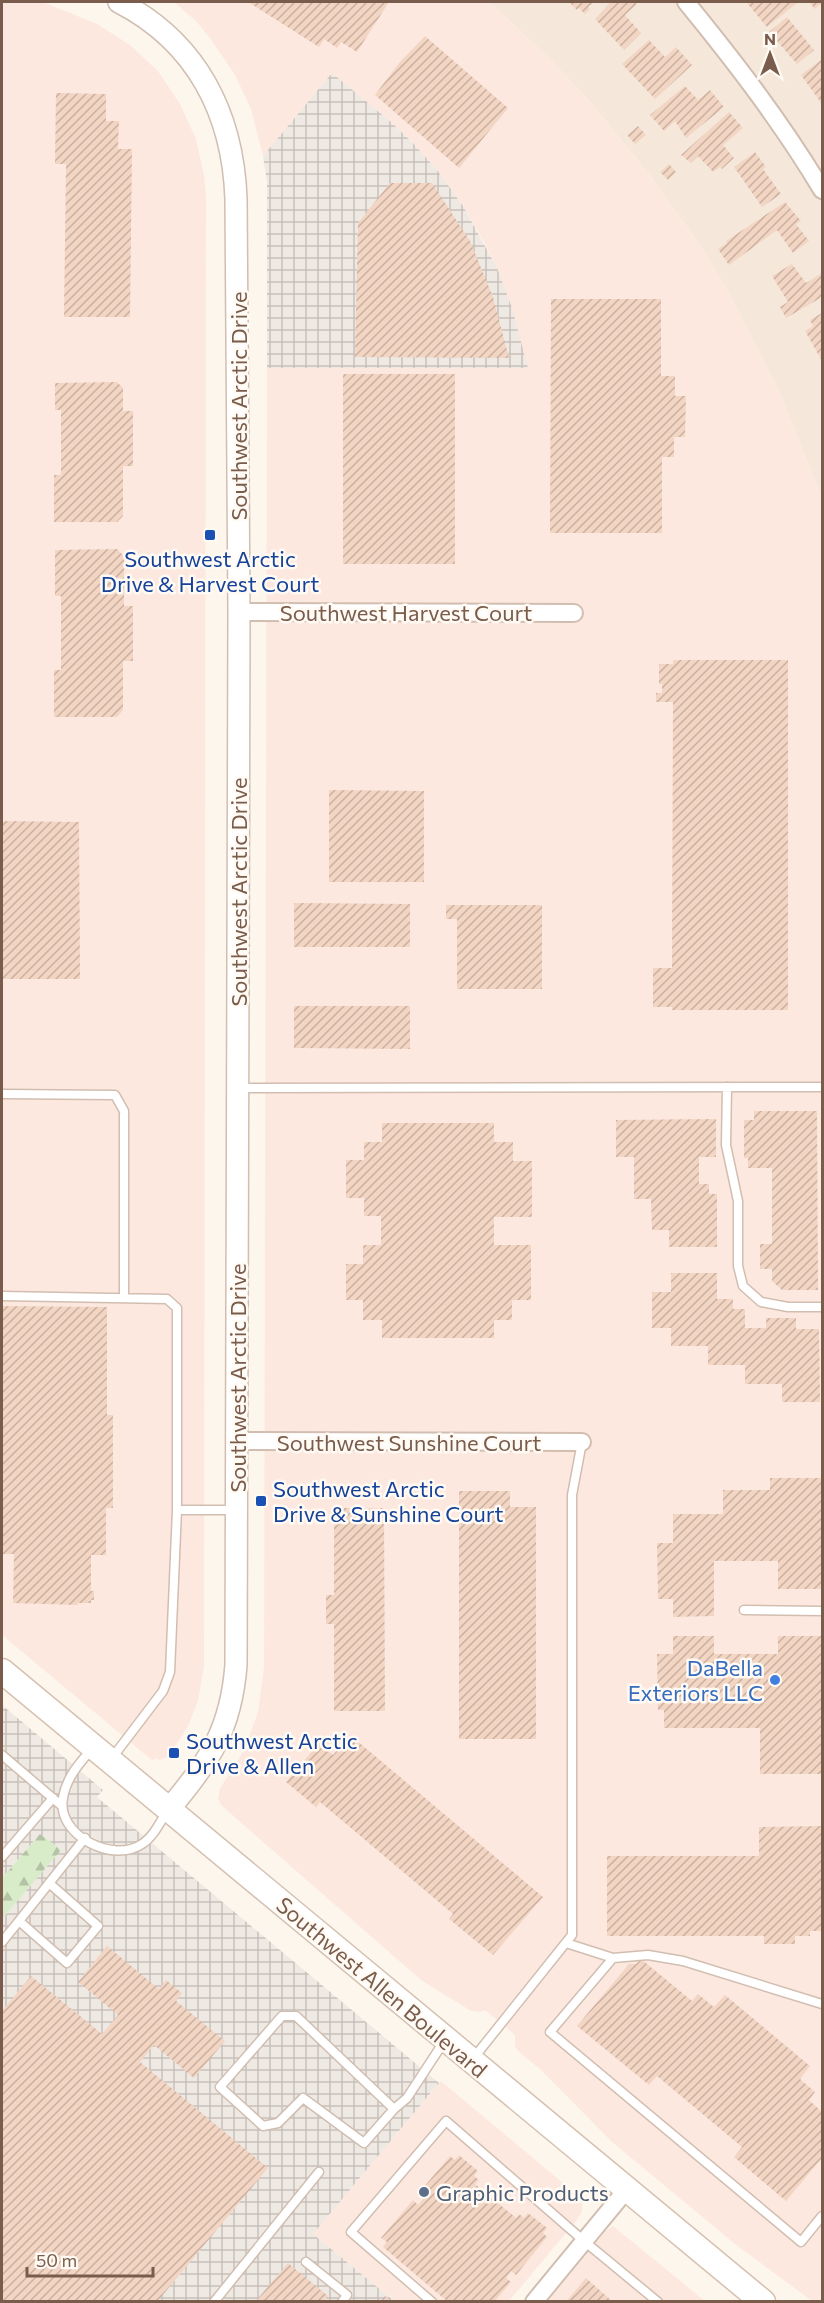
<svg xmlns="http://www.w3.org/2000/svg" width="824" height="2303" font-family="Commissioner,sans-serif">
<defs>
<pattern id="industrial-grid" width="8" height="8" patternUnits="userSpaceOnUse" patternTransform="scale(1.5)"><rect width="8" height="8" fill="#efe9e4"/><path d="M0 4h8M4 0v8" fill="none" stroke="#c7c0bb"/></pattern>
<pattern id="forest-firs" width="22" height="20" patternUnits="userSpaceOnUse" patternTransform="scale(1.5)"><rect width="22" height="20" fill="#d8ecc9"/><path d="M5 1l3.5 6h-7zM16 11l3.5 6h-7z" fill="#b4c2a5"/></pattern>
<pattern id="building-hatch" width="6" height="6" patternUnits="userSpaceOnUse" patternTransform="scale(1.5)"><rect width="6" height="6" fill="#f3d5c3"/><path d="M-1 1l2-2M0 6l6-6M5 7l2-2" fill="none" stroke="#cab0a1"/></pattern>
</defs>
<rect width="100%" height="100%" fill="#fdf6ec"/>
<path fill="#f5e8da" d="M489 2H822V498L778 389 726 288 699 244 649 174 590 102 553 62Z"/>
<path fill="#fde8e0" d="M2 2H43L97 24 130 45 158 71 180 104 196 139 204 175 206 196 204 1666 198 1701 188 1726 168 1757 160 1760 155 1758 153 1761 2 1635Z
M174 2H489L553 62 590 102 649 174 699 244 726 288 778 389 822 498V2301H812L735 2244 612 2142 541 2070 518 2051 515 2046V2035L485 2010 481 2012 471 2011 421 1980 221 1805 218 1799 220 1788 239 1759 250 1734 258 1712 264 1667 267 368H527L497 268 484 242 463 206 437 170 413 143 391 122 332 73 263 156 251 109 235 75 210 38 196 21Z
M441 2081 582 2199V2211L577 2220 509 2301H394L313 2234Z
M613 2226 705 2301 547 2302 606 2231Z"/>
<path fill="url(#industrial-grid)" d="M332 73 391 122 413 143 437 170 463 206 497 268 512 308 528 368H267V182L263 156Z
M2 1705 103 1790 97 1797 439 2083 313 2234 394 2301H2V1919L60 1850 40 1834 2 1878Z"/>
<path fill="url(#forest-firs)" d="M40 1834 61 1850 2 1919V1878Z"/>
<path fill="url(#building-hatch)" d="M248 2H389L357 52 341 42 337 48 324 39 319 47Z
M569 2H594L588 7 590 9 585 14 579 8 577 10Z
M611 2H634L637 4 625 15 641 33 624 50 595 19Z
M746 2H796L797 3 767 27Z
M809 2H822V3L815 9Z
M787 17 814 50 797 64 769 32Z
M425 36 508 108 459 168 375 95 399 63Z
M649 40 665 57 676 47 692 65 655 99 622 64Z
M821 60 822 62V104L801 75Z
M685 86 698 100 710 90 724 107 686 138 675 121 664 131 650 115Z
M56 93 106 94V121H119L118 149H132L130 317H64L66 164H55Z
M729 112 743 128 723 145 734 158 722 169 720 167 713 172 698 156 691 163 681 155Z
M638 126 646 135 635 144 627 135Z
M755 152 766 167 763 169 781 194 762 207 734 167Z
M669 164 676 172 668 180 660 172Z
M390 183H432L470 241 493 297 509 358 355 357 358 223Z
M785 202 801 221 796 224 809 241 793 253 777 230 729 265 718 249 727 243 726 241Z
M792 264 806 283 822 273V297L786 318 780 307 788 302 772 276Z
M551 299H661V376H675V396H686L685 437H674V457H662V533H550Z
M822 313V361L805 331 813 326 810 320Z
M343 374H455V564H343Z
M117 382 123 388V411H133V466H123V516L117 522H54V475H61V410H55V383Z
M117 549 124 556V606H133V661H123V710L117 717H54V670H61V596H55V550Z
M673 660H788V1010H672V1007H653V968H672L673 702H656V693H662V684H659V664H673Z
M329 790 424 791V882H329Z
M2 821 79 822 80 979H2Z
M294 903 410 904V947H294Z
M446 905H542V989H457V919H446Z
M294 1006H410V1049L294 1048Z
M754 1111H817L818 1290H782L772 1281V1269H760V1244H772V1168H748V1158H744V1120H754Z
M716 1119V1157H699V1184H709V1194H717V1247H669V1230H652L651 1199H634V1157H616V1120Z
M382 1123H494V1142H513V1161H532V1217H494V1245H531V1300H512V1320H494V1338H382V1320H363V1300H346V1264H363V1245H381V1216H364V1198H346V1160H364V1142H382Z
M671 1273H717V1299H733V1309H745V1328H766V1318H796V1329H819L820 1402H782V1384H745V1365H708V1346H671V1328H652V1292H671Z
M2 1306 107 1307V1415H113V1508H106V1555H91V1591H94V1600H91V1603H78L77 1605 13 1603 14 1554H2Z
M770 1478H822V1589H778V1561H714V1616L673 1617V1599H658L657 1543H673V1514H723V1490H770Z
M459 1491H510V1507H536V1739H459Z
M334 1508H384L385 1711H334V1624H326V1595H334Z
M673 1636H714V1654H778V1636H822V1774H760V1728H664V1710H658L657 1654H673Z
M350 1735 543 1897 493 1955 449 1919 453 1914 320 1802 316 1807 286 1782 319 1743 333 1755Z
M822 1826V1931H810V1936H795V1944H764V1936H607V1856H759V1827Z
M107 1946 159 1989 166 1980 182 1993 176 2001 225 2041 194 2078 154 2045 140 2062 268 2168 157 2302H2V2011L31 1976 102 2034 118 2015 78 1982Z
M641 1959 692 2001 698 1994 714 2007 725 1995 810 2066 800 2079 815 2092 809 2100 822 2112V2158L786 2201 734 2157 742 2147 657 2076 649 2085 577 2026 629 1964H636Z
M459 2155 478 2171 474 2176 479 2180 475 2184 516 2218 519 2214 524 2218 528 2213 547 2228 543 2233 547 2237 516 2275 511 2271 506 2278 511 2282 494 2302H448L383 2247 387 2242 381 2238 413 2200 418 2205 424 2198 418 2194 450 2156 455 2160Z
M288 2263 328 2296 323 2302H255Z
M586 2278 613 2302H566Z
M385 2296 392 2302H380Z"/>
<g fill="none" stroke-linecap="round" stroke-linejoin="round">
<defs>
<path id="service" d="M727 1087 726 1145 738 1201V1266L743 1286 761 1302 788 1307H822
M238 1088 822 1087
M2 1094 115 1095 124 1111V1298
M2 1296 167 1299 177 1308V1510H236
M744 1610 822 1611
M93 1748C80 1762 66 1778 63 1798 56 1835 113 1864 142 1844 153 1837 160 1823 167 1811
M2 1755 62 1806
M112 1758 163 1691 170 1672 177 1510
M2 1857 53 1798
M49 1883 98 1926 67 1963 19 1921 85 1838
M2 1942 19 1921
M566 1943 613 1958 550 2032 801 2242 822 2216
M613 1958 648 1955 683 1961 822 2004
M472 2060 572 1935V1495L582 1442
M394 2109 364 2143 303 2098 278 2123 263 2126 220 2087 282 2016H296L394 2109 407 2098 445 2040
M306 2262 347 2295 342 2302
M214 2302 319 2172
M432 2302 351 2232 446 2121 584 2241 658 2302"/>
<path id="minor" d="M686 2C735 62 782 123 822 190
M239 612 574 613
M237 1441 582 1442
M534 2302 627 2189"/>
<path id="tertiary" d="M119 2C197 42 233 114 236 199L239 612 236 1665C231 1729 210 1761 169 1809"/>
<path id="secondary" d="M2 1671 763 2302"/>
</defs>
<use href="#service" stroke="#d1beb0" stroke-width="11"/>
<use href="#minor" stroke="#d1beb0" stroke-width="20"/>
<use href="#tertiary" stroke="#d1beb0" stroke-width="24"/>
<use href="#secondary" stroke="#d6c0b0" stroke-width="27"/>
<use href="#service" stroke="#fff" stroke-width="8"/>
<use href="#minor" stroke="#fff" stroke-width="16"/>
<use href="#tertiary" stroke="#fff" stroke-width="21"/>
<use href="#secondary" stroke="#fff" stroke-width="24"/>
</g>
<g fill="#1a4fb4" stroke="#fffaf3" stroke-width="2">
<rect x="204" y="529" width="12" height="12" rx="3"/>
<rect x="255" y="1495" width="12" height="12" rx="3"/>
<rect x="168" y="1747" width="12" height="12" rx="3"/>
</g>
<circle fill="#3f7fe0" stroke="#fffaf3" stroke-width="2" cx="775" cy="1680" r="6"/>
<circle fill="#5c6f8a" stroke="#fffaf3" stroke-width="2" cx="424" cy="2192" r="6"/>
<g text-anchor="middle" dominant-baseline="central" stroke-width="5" stroke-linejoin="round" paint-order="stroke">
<g font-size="22" fill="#7a5c4d" stroke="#fffaf3">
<text transform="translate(238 406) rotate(-90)">Southwest Arctic Drive</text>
<text x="406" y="612">Southwest Harvest Court</text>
<text transform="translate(238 892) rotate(-90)">Southwest Arctic Drive</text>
<text transform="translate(237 1378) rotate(-90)">Southwest Arctic Drive</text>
<text x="409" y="1442">Southwest Sunshine Court</text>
<text transform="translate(382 1987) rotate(40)">Southwest Allen Boulevard</text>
</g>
<g font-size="22" fill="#164399" stroke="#fffaf3" text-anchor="start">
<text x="210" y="558" text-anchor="middle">Southwest Arctic<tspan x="210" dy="25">Drive &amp; Harvest Court</tspan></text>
<text x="273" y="1488">Southwest Arctic<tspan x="273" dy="25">Drive &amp; Sunshine Court</tspan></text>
<text x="186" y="1740">Southwest Arctic<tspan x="186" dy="25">Drive &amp; Allen</tspan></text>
</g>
<g font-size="22" fill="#366cbe" stroke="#fffaf3" text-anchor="end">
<text x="763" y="1667">DaBella<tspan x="763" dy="25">Exteriors LLC</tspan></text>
</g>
<g font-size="22" fill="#4e5e75" stroke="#fffaf3" text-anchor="start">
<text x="436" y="2192">Graphic Products</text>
</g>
</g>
<rect width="824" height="2303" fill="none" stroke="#7a5c4d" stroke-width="6"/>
<g transform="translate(770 54)" stroke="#fffaf3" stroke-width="4.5" paint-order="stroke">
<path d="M0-4.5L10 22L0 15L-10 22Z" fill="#7a5c4d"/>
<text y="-9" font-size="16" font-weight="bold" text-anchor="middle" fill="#7a5c4d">N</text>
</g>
<path d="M27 2267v9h126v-9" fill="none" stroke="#7a5c4d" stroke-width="3"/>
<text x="36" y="2267" font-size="18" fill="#7a5c4d" stroke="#fffaf3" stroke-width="4.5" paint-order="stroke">50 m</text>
</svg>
